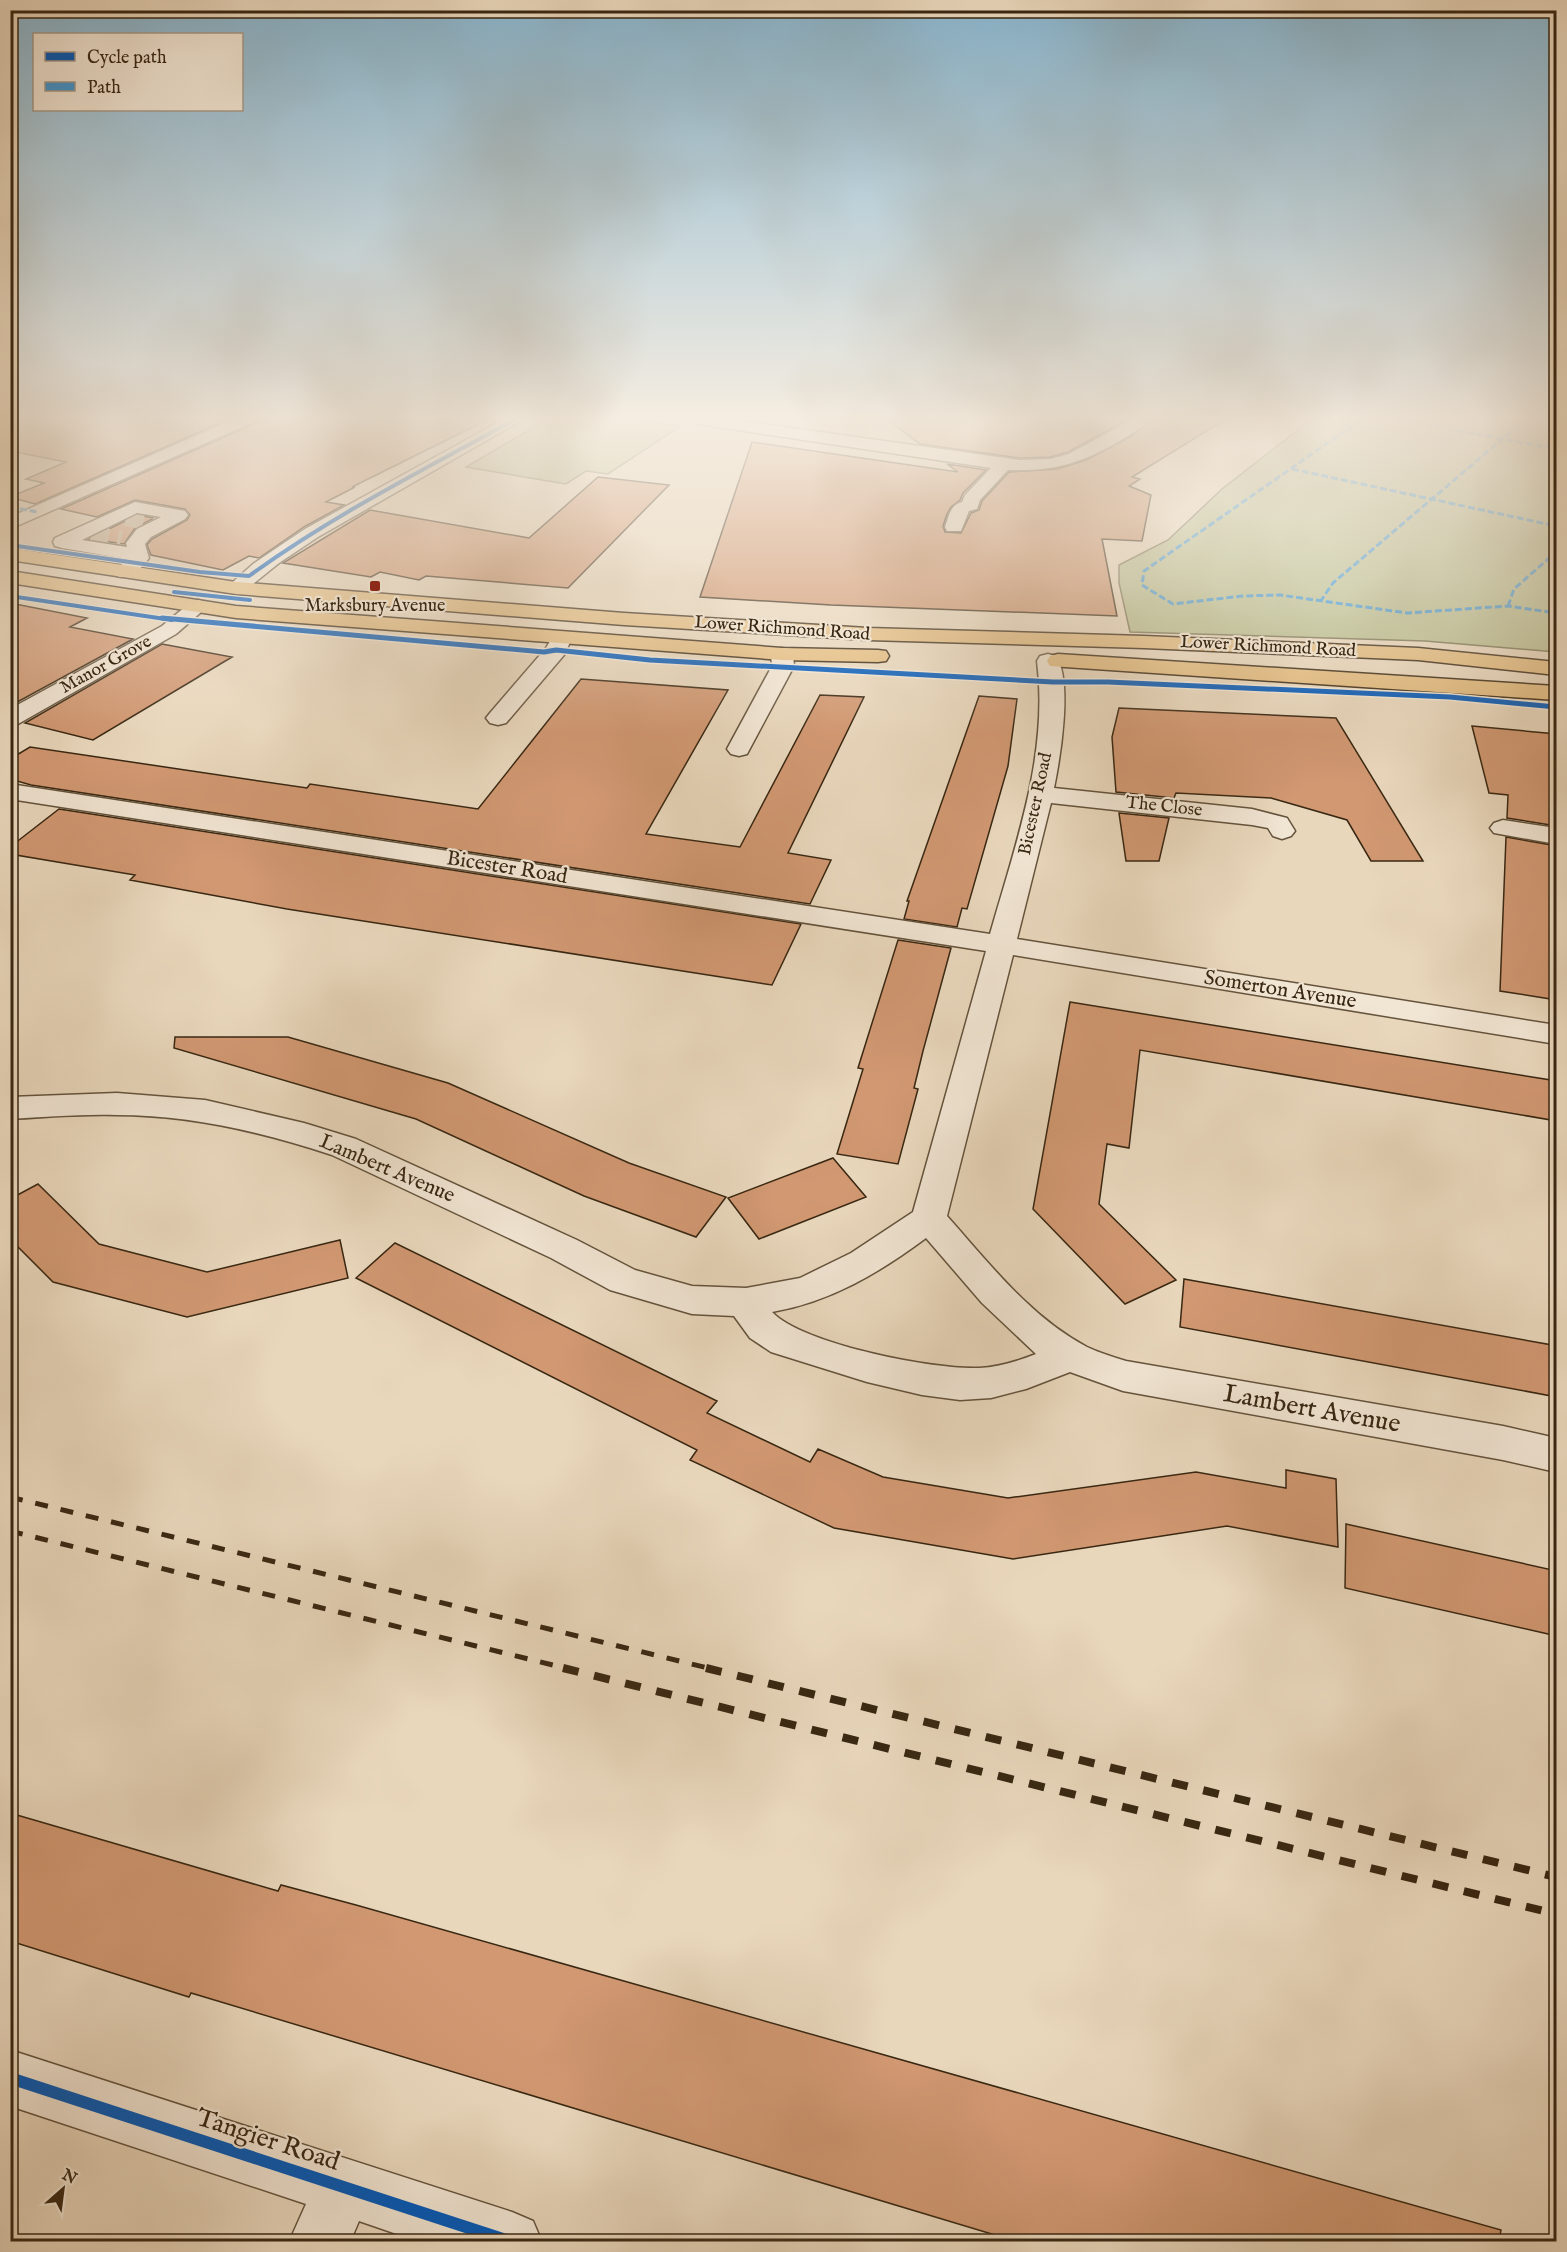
<svg xmlns="http://www.w3.org/2000/svg" width="1567" height="2252" font-family="'IM FELL English',serif">
<rect width="100%" height="100%" fill="#e9d7bc"/>
<filter id="stains"><feTurbulence type="fractalNoise" baseFrequency=".00333" numOctaves="4"/><feColorMatrix values="0 0 0 0 .2 0 0 0 0 .09 0 0 0 0 .02 0 0 0 .5 -.17"/></filter>
<radialGradient id="worn" r=".72"><stop offset=".6" stop-color="#630" stop-opacity="0"/><stop offset="1" stop-color="#630" stop-opacity=".3"/></radialGradient>
<path fill="#b9be8f" stroke="#787250" stroke-width="1.5" d="M548 419H631L681 426 608 474 586 471 566 484 466 467Z
M1312 419H1556V652L1425 641 1130 632 1119 583V565L1168 540 1222 489Z"/>
<path fill="#d19872" stroke="#382712" stroke-width="1.5" d="M10 419H229L35 504 10 497 44 483 26 479 66 462 10 451Z
M257 419H489L352 487H355L326 502 344 505 304 527 259 558 249 556 223 570 151 555 147 545 152 539 187 520 190 515 185 509 135 500 97 517 61 509 254 424Z
M887 419H1129L1068 452 1050 457 1020 458 920 444Z
M1154 419H1226L1132 477 1140 479 1129 486 1151 495 1142 541 1102 539 1117 616 831 605 700 597 752 442 958 472 947 464 986 470 963 493 960 500 951 507 947 514 943 526 945 532 961 533 971 513 979 510 982 501 1009 472 1057 469 1086 460 1130 437Z
M598 477 669 485 568 588 426 576 419 580 380 572 371 577 283 563 370 510 529 538Z
M137 515 154 518 135 528 124 544 89 539Z
M10 603 87 618 70 627 133 639 10 706Z
M162 644 232 657 93 740 25 723Z
M581 679 728 690 646 834 740 847 820 695 864 697 788 853 831 860 810 904 31 785 10 779V759L30 747 307 788 310 784 478 809Z
M979 696 1017 699 1008 766 967 909 962 908 957 927 904 919 909 901H907Z
M1119 708 1336 718 1423 861H1371L1347 820 1271 798 1176 793 1174 798 1116 792 1112 737Z
M1472 726 1557 734V826L1507 818 1508 795 1489 793Z
M59 809 801 924 772 985 287 909 130 880 135 875 10 854V847Z
M1119 813 1169 818 1159 861H1126Z
M1506 837 1557 846V1000L1500 991Z
M898 940 951 948 923 1051 914 1088 918 1089 898 1164 837 1154 863 1069 858 1068Z
M1070 1002 1557 1081V1121L1140 1050 1129 1148 1107 1144 1099 1204 1176 1280 1125 1304 1033 1209Z
M175 1037H288L448 1083 629 1163 726 1197 696 1237 584 1196 416 1119 174 1048Z
M833 1158 866 1197 759 1239 728 1198Z
M38 1184 99 1244 207 1272 340 1240 348 1278 187 1317 53 1282 10 1239V1199Z
M395 1243 717 1401 707 1413 810 1462 818 1449 883 1477 1008 1498 1196 1472 1286 1488V1470L1336 1479 1338 1547 1227 1526 1013 1559 834 1528 690 1460 697 1450 356 1278Z
M1184 1279 1552 1345 1557 1397 1180 1327Z
M1346 1524 1557 1571V1636L1345 1588Z
M10 1813 278 1891 281 1885 356 1905 1501 2230 1499 2241H1015L191 1993 189 1997 10 1941Z"/>
<g fill="none" stroke-linecap="round" stroke-linejoin="round">
<path stroke="#c6b49a" stroke-width="18" stroke-dasharray="18 9" stroke-linecap="butt" d="M126 517 155 523
M91 534 121 540"/>
<defs>
<path id="minor" d="M234 419H255L253 422 10 529V517Z
M504 419H524L318 537 279 563 243 592H229L226 588 253 564 305 529Z
M689 419H728L1020 460 1050 459 1069 454 1133 419H1152C1146 426 1136 430 1129 435 1088 461 1057 472 1008 470L980 500 977 509 969 511 961 531H947L945 527C949 516 950 505 962 502L965 495 991 468 697 424Z
M135 502 185 511 188 515 185 519 151 537 145 544 149 558C141 569 131 580 117 576L114 572 127 559 62 548 55 546 53 542 55 538ZM137 513 161 517 137 529 126 543 127 547 82 540Z
M198 600 205 602 208 606 176 634 18 724 10 726V709L162 626 191 602Z
M561 632 568 634 572 638 564 655 506 723 498 725 490 723 486 718 490 713 546 648 554 634Z
M782 648 790 649 793 654 794 666 747 754 739 756 731 754 727 749 772 666 771 654 774 649Z
M1048 654 1056 656C1073 681 1060 759 1054 788L1252 809 1287 818 1295 831 1291 836 1282 839 1273 836 1268 828 1252 825 1051 803 1017 939 1556 1025V1044L1013 955 947 1216C989 1263 1030 1317 1087 1347 1100 1353 1113 1357 1126 1361L1503 1426 1556 1438V1472L1503 1460 1123 1391 1070 1372 1026 1389 991 1398 960 1400 922 1395 867 1382 771 1352 750 1338 734 1316 692 1314 610 1290 551 1258 332 1155C263 1132 190 1115 116 1115 81 1114 46 1117 10 1119V1097L117 1093 205 1100 304 1123 356 1139 577 1240 635 1270 692 1286 746 1288 800 1278 851 1253 913 1212 986 951 10 799V784L990 934C1015 846 1049 754 1037 661L1040 656ZM926 1238 982 1303 1036 1354C1018 1361 999 1367 979 1368 934 1370 802 1344 772 1312 830 1302 879 1273 926 1238Z
M1503 820 1556 828V844L1494 833 1490 828 1494 823Z
M10 2050 512 2212 533 2221 542 2242H420L359 2221 350 2242H289L306 2204 10 2106Z"/>
<path id="highway" d="M10 548 236 582 624 613 868 628 1144 636 1418 648 1556 662V675L1418 660 1144 648 868 640 624 625 236 594 10 560Z
M10 571 236 606 782 648 878 650 886 651 889 656 886 661 878 662 782 660 236 618 10 583Z
M1058 654 1556 686V700L1050 666 1047 661 1050 656Z"/>
</defs>
<use href="#minor" stroke="#64533c" stroke-width="3"/>
<use href="#highway" stroke="#382712" stroke-width="3"/>
<use href="#minor" fill="#f1e5d3" fill-rule="evenodd"/>
<use href="#highway" fill="#e4bc7e" fill-rule="evenodd"/>
<path stroke="#382712" stroke-width="5" stroke-dasharray="13 13" stroke-linecap="butt" d="M10 1497 712 1669
M10 1531 569 1669"/>
<path stroke="#382712" stroke-width="8" stroke-dasharray="16 16" stroke-linecap="butt" d="M563 1668 1556 1914
M706 1668 1556 1877"/>
<path stroke="#3e96d3" stroke-width="3" stroke-dasharray="7 3" stroke-linecap="butt" d="M1362 419 1144 571 1142 585 1173 604 1242 596 1280 595 1407 613 1508 606 1556 613
M1398 419 1556 449
M1292 469 1556 526
M10 507 38 512
M1320 602 1333 583 1526 419
M1508 606 1514 589 1556 552"/>
<defs>
<path id="cycleway-far2" d="M10 545 200 572 249 576C333 515 425 469 516 419
M174 592 250 600
M10 596 172 620"/>
<path id="cycleway-far1" d="M162 618 544 652 556 650 650 660 1053 682H1108L1450 697 1556 707"/>
<path id="cycleway" d="M10 2078 512 2242"/>
</defs>
<use href="#cycleway-far2" stroke="#f1e5d3" stroke-width="6"/>
<use href="#cycleway-far1" stroke="#f1e5d3" stroke-width="8"/>
<use href="#cycleway" stroke="#f1e5d3" stroke-width="16"/>
<use href="#cycleway-far2" stroke="#0057b8" stroke-width="4"/>
<use href="#cycleway-far1" stroke="#0057b8" stroke-width="5"/>
<use href="#cycleway" stroke="#0057b8" stroke-width="12"/>
</g>
<linearGradient id="sky" x2="0" y2="1"><stop stop-color="#88b6d0"/><stop offset="0.57" stop-color="#f5ede1"/><stop offset="1" stop-color="#f5ede1" stop-opacity="0"/></linearGradient>
<rect width="1567" height="734" fill="url(#sky)"/>
<rect fill="#8f2418" stroke="#f1e5d3" stroke-width="2" x="369" y="580" width="12" height="12" rx="3"/>
<g text-anchor="middle" dominant-baseline="central" stroke-width="4.5" stroke-linejoin="round" paint-order="stroke">
<g font-size="18" fill="#382712" stroke="#f1e5d3">
<text x="375" y="606">Marksbury Avenue</text>
</g>
<g font-size="18" fill="#382712" stroke="#f1e5d3">
<text transform="translate(782 629) rotate(4)">Lower Richmond Road</text>
<text transform="translate(1268 647) rotate(3)">Lower Richmond Road</text>
<text transform="translate(106 665) rotate(-29)">Manor Grove</text>
<text transform="translate(1036 804) rotate(-78)">Bicester Road</text>
<text transform="translate(1164 807) rotate(6)">The Close</text>
</g>
<g font-size="21" fill="#382712" stroke="#f1e5d3">
<text transform="translate(507 868) rotate(9)">Bicester Road</text>
<text transform="translate(1280 990) rotate(9)">Somerton Avenue</text>
<text transform="translate(387 1169) rotate(23)">Lambert Avenue</text>
</g>
<g font-size="26" fill="#382712" stroke="#f1e5d3">
<text transform="translate(1312 1409) rotate(10)">Lambert Avenue</text>
<text transform="translate(268 2140) rotate(18)">Tangier Road</text>
</g>
</g>
<rect width="1567" height="2252" fill="none" stroke="#e9d7bc" stroke-width="36"/>
<rect x="12" y="12" width="1543" height="2228" fill="none" stroke="#382712" stroke-width="3"/>
<rect x="18" y="18" width="1531" height="2216" fill="none" stroke="#382712" stroke-width="1.5"/>
<rect x="33" y="33" width="210" height="78" fill="#f1e5d3" stroke="#a79986" stroke-width="1.5"/>
<rect x="45" y="52" width="30" height="9" fill="#0057b8" stroke="#a79986" stroke-width="1.5"/>
<text x="87" y="63" font-size="18" fill="#382712">Cycle path</text>
<rect x="45" y="82" width="30" height="9" fill="#3e96d3" stroke="#a79986" stroke-width="1.5"/>
<text x="87" y="93" font-size="18" fill="#382712">Path</text>
<g transform="translate(63 2189) rotate(28)" stroke="#f1e5d3" stroke-width="4.5" paint-order="stroke">
<path d="M0-4.5L10 22L0 15L-10 22Z" fill="#382712"/>
<text y="-9" font-size="16" font-weight="bold" text-anchor="middle" fill="#382712">N</text>
</g>
<rect width="100%" height="100%" filter="url(#stains)"/>
<rect width="100%" height="100%" fill="url(#worn)"/>
</svg>
